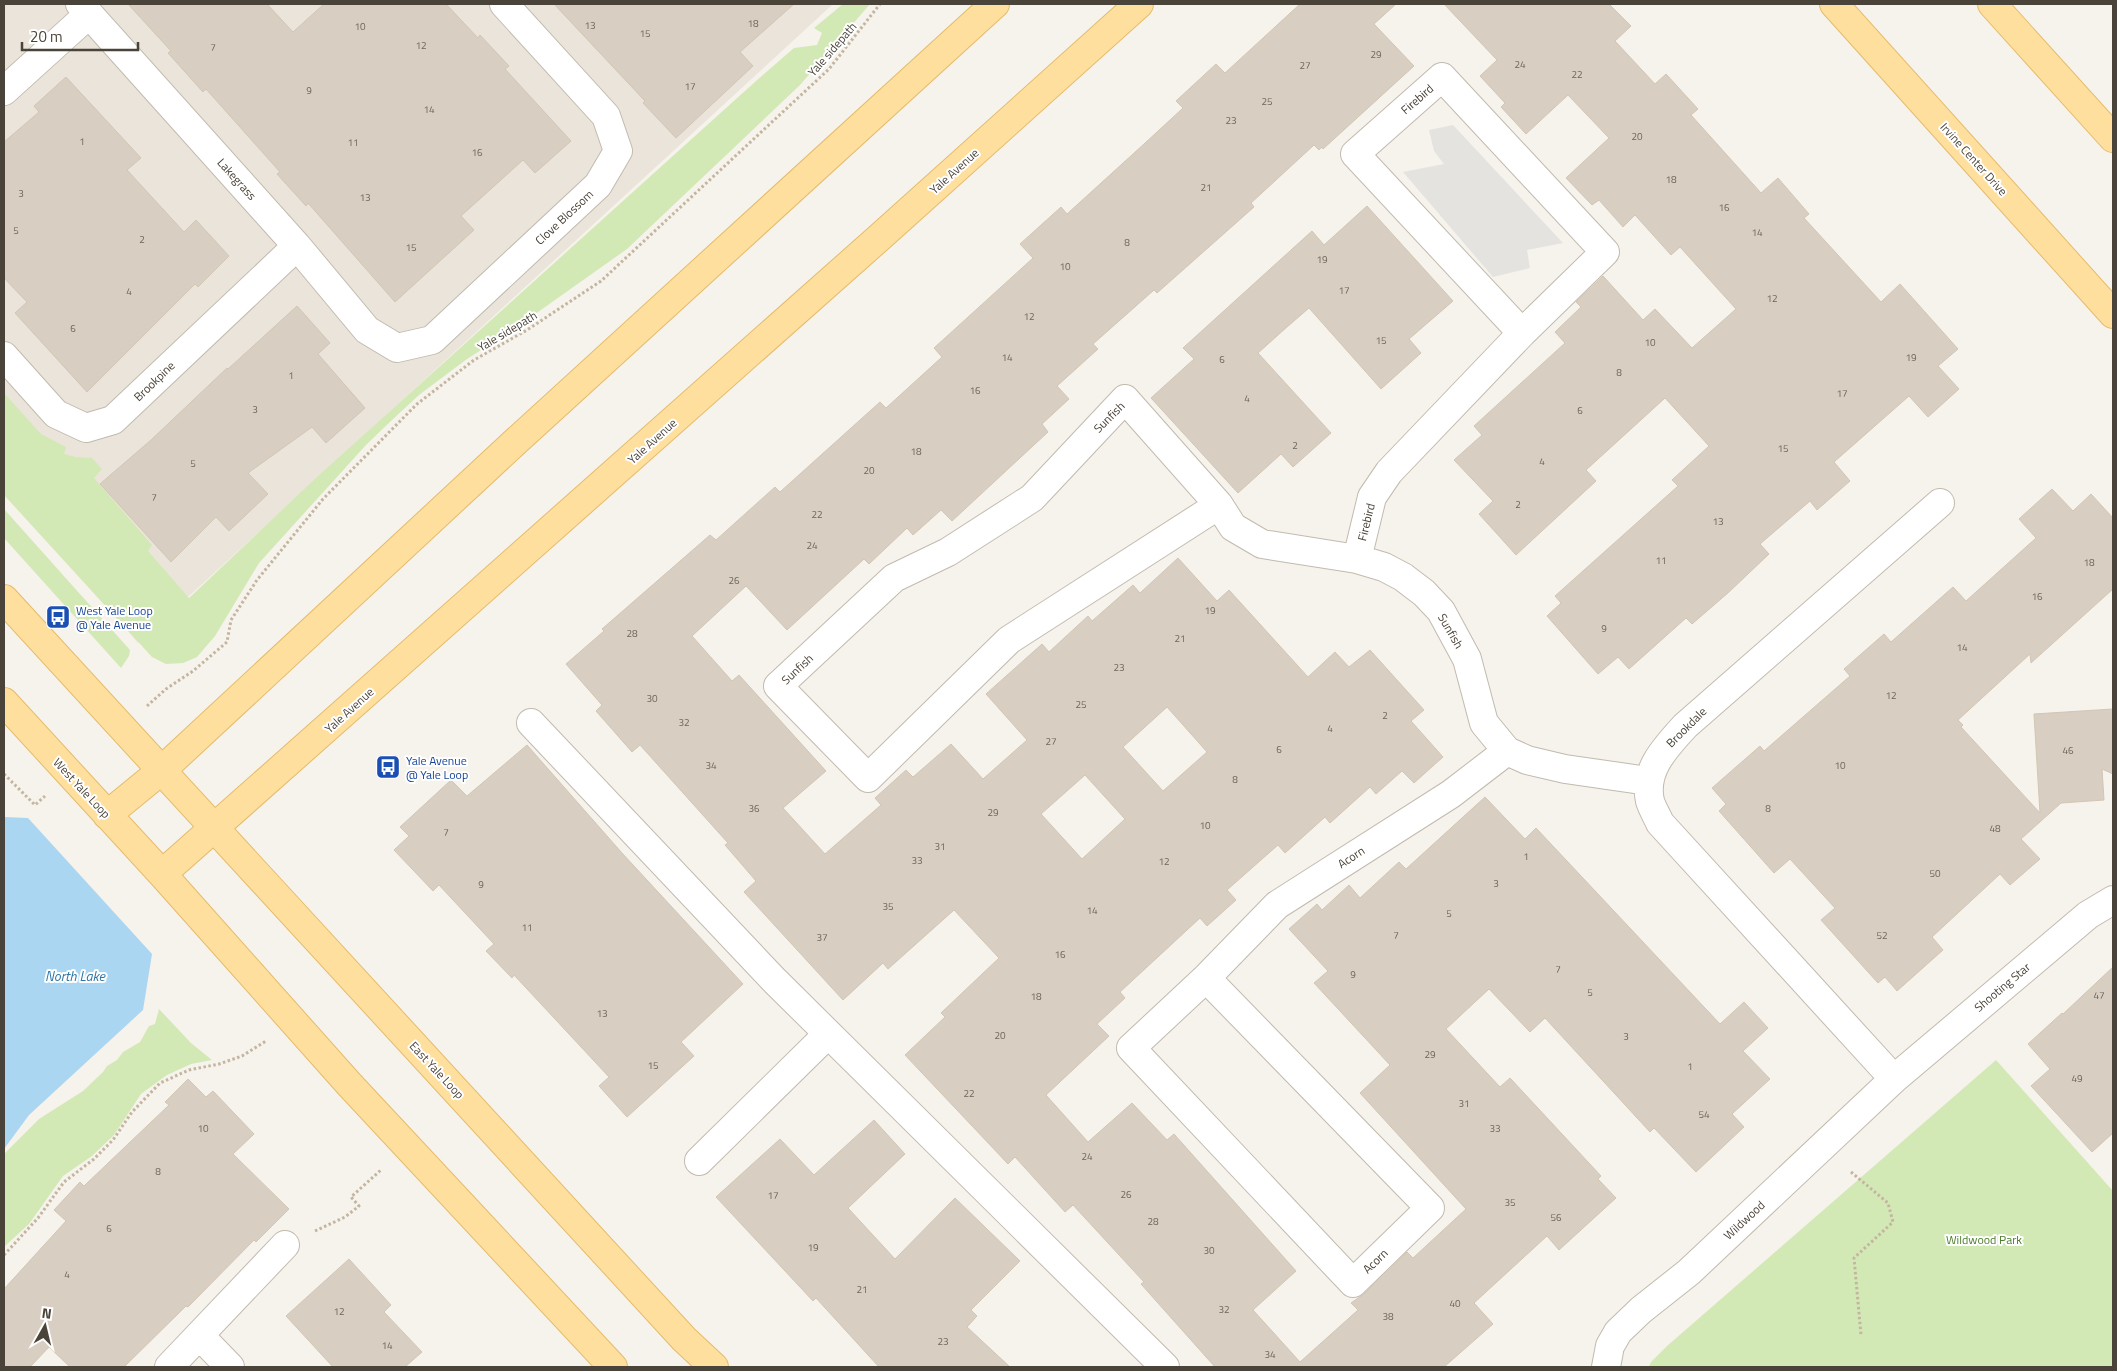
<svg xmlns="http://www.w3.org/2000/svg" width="2117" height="1371" font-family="'Titillium Web',sans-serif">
<rect width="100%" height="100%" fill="#f6f2ec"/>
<path fill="#eae4da" d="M4 4H833L138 643 4 485Z"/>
<path fill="#d3e9b5" d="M843 4H870L800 85 627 249 514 329 467 359 419 395 392 420 366 445 259 563 215 636 197 657 183 663 166 664 152 657 4 495V393L41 434 66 447 64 454 76 457 92 458 102 469 94 478 152 545 148 551 189 598 317 477 756 81 794 48 817 45 822 33 814 28Z
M4 509 130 650 129 656 121 668 4 538Z
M159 1009 191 1043 212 1060 191 1064 167 1075 141 1094 114 1135 92 1156 63 1176 29 1224 4 1247V1154L39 1119 83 1091 103 1072 107 1066 117 1060 123 1052 140 1042 149 1026 155 1024Z
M1996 1060 2113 1191V1367H1649L1651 1362 1667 1346Z"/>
<path fill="#e5e3e0" d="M1453 125 1563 243 1527 250 1530 268 1493 277 1403 172 1444 164 1434 151 1429 130Z"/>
<path fill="#aad6f1" d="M4 817 28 818 152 954 143 1010 29 1115 4 1149Z"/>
<path fill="#d8cec1" stroke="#d2c6b4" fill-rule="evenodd" d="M128 4H267L293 32 324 4H446L478 38 480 35 509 66 505 69 571 141 535 173 523 160 461 216 474 230 395 302 308 203 306 206 277 174 280 172 206 89 203 92 168 53 171 51Z
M554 4H794L740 52 753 66 676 138 643 103 645 101Z
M1300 4H1396L1374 24 1414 66 1323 149 1322 147 1319 150 1314 145 1251 203 1254 207 1157 293 1154 290 1093 344 1098 349 1057 386 1069 399 1042 424 1048 432 952 521 941 510 913 535 907 528 869 564 864 559 787 630 746 586 692 636 732 681 739 675 826 771 783 808 825 854 881 805 875 798 906 770 913 777 951 744 983 779 1027 740 986 694 1042 644 1049 652 1088 616 1092 621 1133 585 1140 593 1178 558 1217 601 1229 590 1308 677 1335 652 1349 667 1370 650 1424 710 1411 721 1443 757 1414 783 1402 771 1376 794 1370 787 1330 823 1325 817 1285 853 1278 845 1227 890 1236 900 1207 926 1200 918 1120 992 1125 998 1097 1024 1109 1036 1046 1095 1088 1142 1132 1103 1167 1140 1174 1134 1296 1271 1253 1310 1300 1362 1358 1310 1351 1303 1364 1294 1407 1252 1413 1258 1466 1209 1360 1093 1390 1065 1314 983 1328 971 1289 929 1317 904 1322 910 1349 885 1360 898 1399 862 1406 869 1485 797 1525 839 1536 828 1720 1024 1744 1002 1768 1028 1743 1051 1770 1079 1732 1114 1744 1127 1696 1172 1654 1128 1650 1132 1545 1018 1530 1032 1489 989 1446 1029 1500 1087 1510 1078 1601 1176 1598 1179 1616 1198 1559 1250 1547 1236 1474 1303 1493 1324 1444 1367H1215L1141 1284 1144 1282 1073 1205 1065 1212 1015 1157 1008 1164 905 1055 945 1017 941 1013 999 958 954 910 888 969 883 963 843 1000 744 892 756 881 725 845 728 843 640 745 632 752 596 711 602 705 566 664 604 631 602 629 710 535 716 540 775 487 780 492 880 402 886 408 942 357 934 348 1033 258 1020 244 1061 207 1067 214 1144 144 1183 108 1176 101 1216 64 1225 73ZM1167 707 1207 752 1163 791 1123 747ZM1085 775 1125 819 1082 859 1041 814Z
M1444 4H1609L1631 26 1615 41 1655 84 1666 74 1698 109 1691 115 1761 193 1778 178 1809 214 1804 218 1881 302 1900 284 1958 349 1938 366 1959 389 1928 417 1909 396 1834 462 1850 481 1817 510 1810 501 1760 544 1769 554 1729 592 1692 624 1686 618 1629 669 1618 657 1598 674 1547 616 1561 603 1555 596 1678 486 1672 480 1709 446 1665 398 1586 470 1596 481 1516 555 1479 514 1493 501 1454 460 1482 435 1474 426 1565 343 1555 332 1581 307 1576 302 1603 276 1643 320 1655 309 1692 348 1736 309 1680 247 1671 255 1635 215 1623 227 1599 200 1592 205 1566 178 1609 138 1568 95 1526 134 1501 107 1505 103 1480 76 1497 60Z
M66 77 141 158 127 170 184 232 196 220 229 256 198 287 195 284 87 392 15 313 27 302 4 278V142L39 112 34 106Z
M1367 206 1453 301 1409 339 1421 353 1381 389 1309 308 1287 327 1258 353 1331 433 1293 467 1281 454 1238 493 1151 398 1194 359 1183 348 1312 231 1324 245Z
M297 306 330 343 318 354 365 408 326 443 312 427 248 473 268 494 229 531 216 517 171 562 100 484 151 440 227 368 228 369Z
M2052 489 2073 511 2091 494 2113 518V589L2031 663 2030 654 1958 720 1963 725 1961 727 2040 813 2034 714 2113 709V774L2102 769 2104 800 2061 803 2021 839 2040 859 2010 885 2000 874 1932 937 1943 950 1897 991 1885 977 1878 983 1821 920 1835 908 1790 859 1774 873 1719 811 1726 804 1712 788 1760 746 1764 751 1850 676 1844 669 1884 634 1891 642 1953 587 1966 601 2036 538 2019 519Z
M527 745 622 853 743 984 681 1042 694 1056 627 1117 599 1086 609 1077 514 975 512 978 486 951 494 944 439 885 433 891 394 850 409 836 400 827 451 780 467 796Z
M2113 967V1133L2092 1152 2031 1086 2050 1069 2028 1044 2062 1013 2063 1014Z
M188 1079 206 1097 213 1091 254 1134 233 1154 289 1209 256 1242 254 1240 188 1307 186 1306 124 1367H70L49 1347 30 1367H4V1289L66 1221 54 1210 80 1182 84 1186 169 1105 165 1102Z
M874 1120 905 1154 848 1208 895 1259 955 1198 1020 1261 971 1310 977 1316 967 1327 1010 1367H879L816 1298 813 1301 716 1197 780 1139 814 1175Z
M349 1259 391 1305 384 1312 422 1352 405 1367H333L286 1316Z"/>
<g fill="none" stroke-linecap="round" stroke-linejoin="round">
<defs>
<path id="minor" d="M80 4 297 246 367 330 397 348 432 340 598 185 618 151 606 116 504 4
M4 91 89 14
M4 356 56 414 86 428 113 420 297 246
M1219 505 1009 640 868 778 778 686 894 578 948 552 1032 498 1125 399 1219 505 1233 527 1262 544 1357 559 1384 567 1403 577 1424 593 1441 611 1467 659 1484 723 1507 751 1527 760 1565 769 1648 781
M1357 559 1372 497 1389 472 1522 333 1605 252 1442 77 1355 154 1522 333
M531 723 775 981 1165 1367
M1206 978 1430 1208 1353 1283 1131 1048 1206 978 1277 905 1451 794 1507 751
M1894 1079 1660 823C1657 816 1652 808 1650 801 1643 770 1666 747 1685 726L1940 503
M699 1161 828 1034
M200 1336 230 1367
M169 1367 285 1245
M1606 1367 1610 1346 1618 1332 1641 1310 1689 1272 1894 1079 2088 915 2113 900"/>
<path id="major" d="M1834 4 2113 314
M1992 4 2113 138
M4 599 684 1339 714 1367
M4 702 162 874 349 1084 613 1367
M107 815 162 770 514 443 995 4
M162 874 881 236 1139 4"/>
</defs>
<use href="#minor" stroke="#c2baae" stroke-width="30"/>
<use href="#major" stroke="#e4bc6b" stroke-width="30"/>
<path stroke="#c3b59f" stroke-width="3" stroke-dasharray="2.5 2.5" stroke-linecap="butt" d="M147 706 166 689 193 671 227 642 231 620 257 580 323 499 417 404 474 360 527 330 601 281 829 69 880 4
M4 774 35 805 45 796
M1851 1172 1888 1203 1893 1222 1854 1258 1861 1335
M315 1231 345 1217 359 1206 351 1197 382 1169
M4 1255 38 1218 64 1182 94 1159 113 1140 132 1112 160 1083 189 1070 219 1064 242 1056 266 1041"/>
<use href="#minor" stroke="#fff" stroke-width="28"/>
<use href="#major" stroke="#fedf9d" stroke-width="28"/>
</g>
<defs>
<symbol id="bus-square" viewBox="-11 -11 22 22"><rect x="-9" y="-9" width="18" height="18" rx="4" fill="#1a4fb4" stroke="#fff"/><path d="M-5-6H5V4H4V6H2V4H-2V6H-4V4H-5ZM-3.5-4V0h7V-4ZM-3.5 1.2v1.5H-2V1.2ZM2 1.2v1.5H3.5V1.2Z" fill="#fff"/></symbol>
</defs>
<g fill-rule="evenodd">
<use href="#bus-square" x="44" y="603" width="28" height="28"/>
<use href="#bus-square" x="374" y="753" width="28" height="28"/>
</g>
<g text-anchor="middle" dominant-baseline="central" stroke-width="4" stroke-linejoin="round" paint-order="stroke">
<g font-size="10" fill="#6e665b">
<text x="753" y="23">18</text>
<text x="590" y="25">13</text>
<text x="360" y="26">10</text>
<text x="645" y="33">15</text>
<text x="421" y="45">12</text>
<text x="213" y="47">7</text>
<text x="1376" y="54">29</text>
<text x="1520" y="64">24</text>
<text x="1305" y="65">27</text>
<text x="1577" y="74">22</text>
<text x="690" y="86">17</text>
<text x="309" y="90">9</text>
<text x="1267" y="101">25</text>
<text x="429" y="109">14</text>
<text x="1231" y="120">23</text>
<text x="1637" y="136">20</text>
<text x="82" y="141">1</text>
<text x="353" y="142">11</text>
<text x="477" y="152">16</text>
<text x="1671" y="179">18</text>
<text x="1206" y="187">21</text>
<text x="21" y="193">3</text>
<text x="365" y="197">13</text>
<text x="1724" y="207">16</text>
<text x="16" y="230">5</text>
<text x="1757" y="232">14</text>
<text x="142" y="239">2</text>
<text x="1127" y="242">8</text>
<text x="411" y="247">15</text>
<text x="1322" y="259">19</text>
<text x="1065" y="266">10</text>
<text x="1344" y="290">17</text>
<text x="129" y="291">4</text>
<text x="1772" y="298">12</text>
<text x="1029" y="316">12</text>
<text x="73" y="328">6</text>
<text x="1381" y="340">15</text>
<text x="1650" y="342">10</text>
<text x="1007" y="357">14</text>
<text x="1911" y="357">19</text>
<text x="1222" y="359">6</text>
<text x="1619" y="372">8</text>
<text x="291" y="375">1</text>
<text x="975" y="390">16</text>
<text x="1842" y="393">17</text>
<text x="1247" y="398">4</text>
<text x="255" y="409">3</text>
<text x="1580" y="410">6</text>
<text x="1295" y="445">2</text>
<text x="1783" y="448">15</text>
<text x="916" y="451">18</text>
<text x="1542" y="461">4</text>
<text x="193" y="463">5</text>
<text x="869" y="470">20</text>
<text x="154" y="497">7</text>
<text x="1518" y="504">2</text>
<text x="817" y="514">22</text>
<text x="1718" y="521">13</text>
<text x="812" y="545">24</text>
<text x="1661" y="560">11</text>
<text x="2089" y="562">18</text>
<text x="734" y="580">26</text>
<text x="2037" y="596">16</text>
<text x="1210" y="610">19</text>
<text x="1604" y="628">9</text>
<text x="632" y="633">28</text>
<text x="1180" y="638">21</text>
<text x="1962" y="647">14</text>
<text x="1119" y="667">23</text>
<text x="1891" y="695">12</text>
<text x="652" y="698">30</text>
<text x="1081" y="704">25</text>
<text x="1385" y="715">2</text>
<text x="684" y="722">32</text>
<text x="1330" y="728">4</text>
<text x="1051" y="741">27</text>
<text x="1279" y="749">6</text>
<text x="2068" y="750">46</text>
<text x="711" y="765">34</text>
<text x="1840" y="765">10</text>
<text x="1235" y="779">8</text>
<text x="754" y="808">36</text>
<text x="1768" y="808">8</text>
<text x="993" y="812">29</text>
<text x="1205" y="825">10</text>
<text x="1995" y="828">48</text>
<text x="446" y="832">7</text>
<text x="940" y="846">31</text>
<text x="1526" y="856">1</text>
<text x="917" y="860">33</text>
<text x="1164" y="861">12</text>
<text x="1935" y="873">50</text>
<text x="1496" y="883">3</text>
<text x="481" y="884">9</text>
<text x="888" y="906">35</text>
<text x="1092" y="910">14</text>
<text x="1449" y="913">5</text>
<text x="527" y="927">11</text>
<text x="1396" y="935">7</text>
<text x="1882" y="935">52</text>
<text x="822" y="937">37</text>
<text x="1060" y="954">16</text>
<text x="1558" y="969">7</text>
<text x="1353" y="974">9</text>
<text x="1590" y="992">5</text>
<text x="2099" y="995">47</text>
<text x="1036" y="996">18</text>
<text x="602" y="1013">13</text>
<text x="1000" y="1035">20</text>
<text x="1626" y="1036">3</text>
<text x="1430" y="1054">29</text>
<text x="653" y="1065">15</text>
<text x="1690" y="1066">1</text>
<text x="2077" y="1078">49</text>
<text x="969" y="1093">22</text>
<text x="1464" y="1103">31</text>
<text x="1704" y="1114">54</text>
<text x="203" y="1128">10</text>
<text x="1495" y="1128">33</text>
<text x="1087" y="1156">24</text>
<text x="158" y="1171">8</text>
<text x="1126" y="1194">26</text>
<text x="773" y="1195">17</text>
<text x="1510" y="1202">35</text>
<text x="1556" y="1217">56</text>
<text x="1153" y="1221">28</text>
<text x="109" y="1228">6</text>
<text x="813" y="1247">19</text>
<text x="1209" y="1250">30</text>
<text x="67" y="1274">4</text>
<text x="862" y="1289">21</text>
<text x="1455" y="1303">40</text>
<text x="1224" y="1309">32</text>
<text x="339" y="1311">12</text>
<text x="1388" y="1316">38</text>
<text x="943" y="1341">23</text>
<text x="387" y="1345">14</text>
<text x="1270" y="1354">34</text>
</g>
<g font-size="12" fill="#4a4339" stroke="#fff">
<text transform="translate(832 49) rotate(-49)">Yale sidepath</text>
<text transform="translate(1417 99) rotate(-41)">Firebird</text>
<text transform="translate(1974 159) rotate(48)">Irvine Center Drive</text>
<text transform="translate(954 171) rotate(-42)">Yale Avenue</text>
<text transform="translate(237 179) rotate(48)">Lakegrass</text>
<text transform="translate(564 217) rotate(-43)">Clove Blossom</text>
<text transform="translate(507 331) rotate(-31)">Yale sidepath</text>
<text transform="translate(154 381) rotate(-44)">Brookpine</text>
<text transform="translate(1109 417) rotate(-45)">Sunfish</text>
<text transform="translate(652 441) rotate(-42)">Yale Avenue</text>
<text transform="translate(1366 522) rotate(-76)">Firebird</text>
<text transform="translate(1451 631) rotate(60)">Sunfish</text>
<text transform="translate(797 669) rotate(-43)">Sunfish</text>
<text transform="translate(349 710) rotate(-42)">Yale Avenue</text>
<text transform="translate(1686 727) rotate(-45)">Brookdale</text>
<text transform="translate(82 788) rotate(47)">West Yale Loop</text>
<text transform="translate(1351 857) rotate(-33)">Acorn</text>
<text transform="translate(2002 987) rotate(-40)">Shooting Star</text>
<text transform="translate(437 1070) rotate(47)">East Yale Loop</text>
<text transform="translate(1744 1220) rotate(-43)">Wildwood</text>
<text transform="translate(1375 1261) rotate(-44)">Acorn</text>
</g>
<g font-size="12" fill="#164399" stroke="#fff" text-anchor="start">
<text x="76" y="610">West Yale Loop<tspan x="76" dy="14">@ Yale Avenue</tspan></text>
<text x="406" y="760">Yale Avenue<tspan x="406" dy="14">@ Yale Loop</tspan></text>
</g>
<g font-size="12" fill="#4d7d2b" stroke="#fff">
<text x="1984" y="1239">Wildwood Park</text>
</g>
<g font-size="14" font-style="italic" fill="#2e78a7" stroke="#fff">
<text x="75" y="975">North Lake</text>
</g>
</g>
<rect width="2117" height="1371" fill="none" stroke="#4a4339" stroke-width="10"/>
<g transform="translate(45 1326) rotate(8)" stroke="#ffffff" stroke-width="4" paint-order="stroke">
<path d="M0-4L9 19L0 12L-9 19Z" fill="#4a4339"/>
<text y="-8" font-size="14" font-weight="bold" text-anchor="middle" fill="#4a4339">N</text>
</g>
<path d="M22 42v8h116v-8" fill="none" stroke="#4a4339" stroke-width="2.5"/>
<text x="30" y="42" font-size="15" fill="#4a4339" stroke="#ffffff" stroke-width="4" paint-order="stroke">20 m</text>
</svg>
